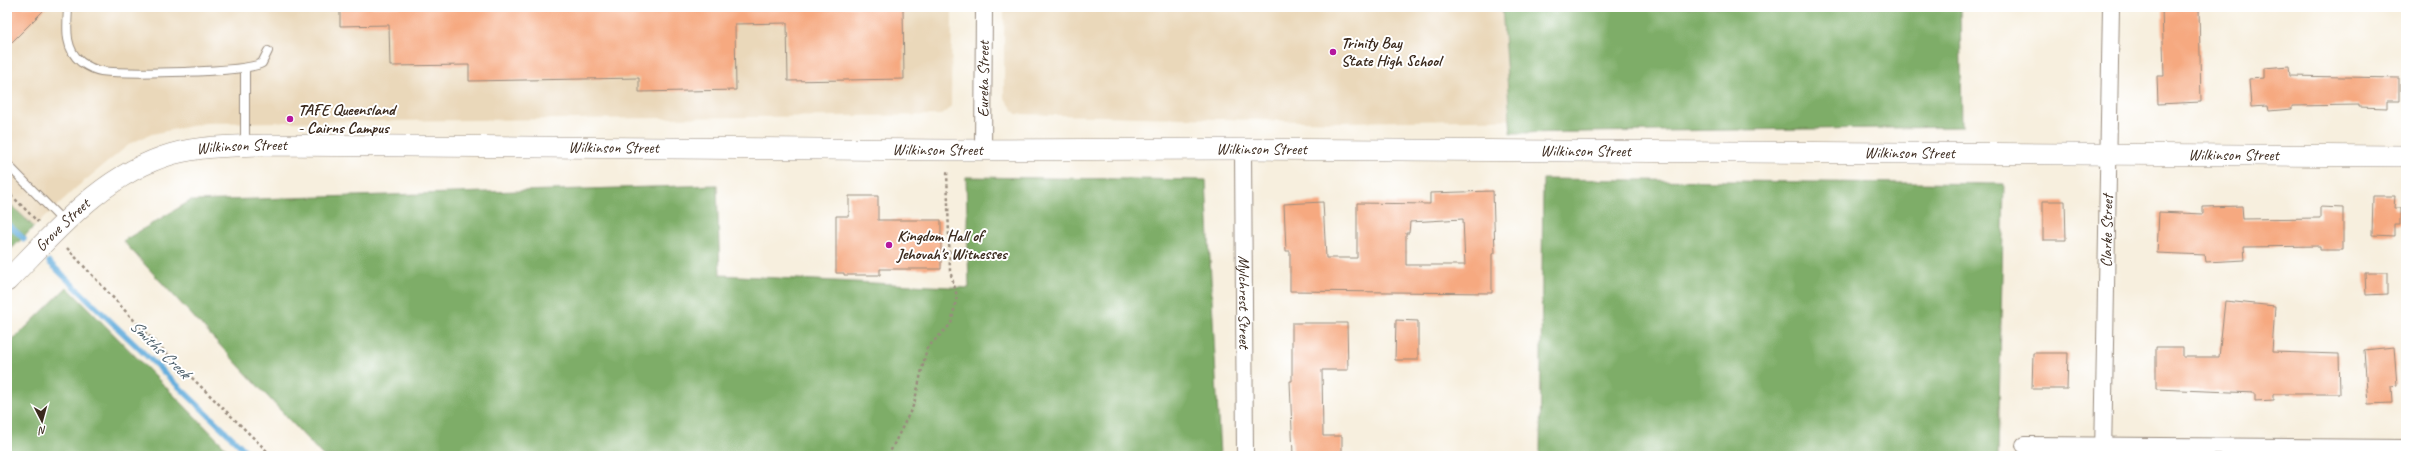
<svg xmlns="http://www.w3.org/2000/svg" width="2413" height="463" font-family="Caveat,sans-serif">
<rect width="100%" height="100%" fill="#fff"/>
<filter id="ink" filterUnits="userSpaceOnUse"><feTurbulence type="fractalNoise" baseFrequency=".025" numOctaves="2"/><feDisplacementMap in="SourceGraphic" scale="8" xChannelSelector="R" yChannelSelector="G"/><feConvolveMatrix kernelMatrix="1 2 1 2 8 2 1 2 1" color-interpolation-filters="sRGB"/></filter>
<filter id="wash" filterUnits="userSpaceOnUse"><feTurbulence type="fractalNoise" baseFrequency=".012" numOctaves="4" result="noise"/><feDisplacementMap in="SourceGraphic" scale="16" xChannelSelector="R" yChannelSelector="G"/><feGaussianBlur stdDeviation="0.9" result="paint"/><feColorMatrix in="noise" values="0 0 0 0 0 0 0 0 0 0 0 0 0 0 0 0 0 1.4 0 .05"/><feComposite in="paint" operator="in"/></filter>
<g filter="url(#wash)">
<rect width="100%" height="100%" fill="#f7efde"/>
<path fill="#ead8ba" d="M7 7H952L951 106 942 115 205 123 152 134 131 143 77 187 34 227 7 201Z
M1004 7H1663L1661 117 1342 122 1016 114 1004 97Z"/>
<path fill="#7ead67" stroke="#5c6c42" d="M1502 7H1960L1962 127 1511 133Z
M966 177 1206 180 1220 456H323L123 241 190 201 717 185 720 275 969 288Z
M1543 179 2004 184 1998 456H1540Z
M7 201 34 227 7 253Z
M67 287 234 456H7V346Z"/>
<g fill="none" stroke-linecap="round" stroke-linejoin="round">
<path stroke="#65aedd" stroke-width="5.5" d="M7 223 24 239
M49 262 251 456"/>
</g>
<g id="blocks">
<path fill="#f6a980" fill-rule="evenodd" d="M7 7H47L7 47Z
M340 7H903L904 79 788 81 787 23 735 24 736 90 639 92V78L469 81V65L390 66 389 25 340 26Z
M2162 7H2199L2201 102 2158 104 2157 76H2164Z
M2289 66 2290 76 2399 78V101H2387V108L2359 107V105L2292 106V109L2269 111 2268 106 2251 107 2249 79 2264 78V68Z
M1493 191 1495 253 1492 254V293L1290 291V251H1286L1284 204 1323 202 1326 258H1357V203L1430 204V193ZM1463 219 1465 265H1406V233H1409L1410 222Z
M849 196H878V220H941V269H880V275H844V273H836V216H849Z
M2373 196H2395L2394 208H2400V225H2394V236L2372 235Z
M2043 201H2065L2066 240H2043Z
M2242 206 2243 219 2320 218V207L2343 208V250H2320V246L2244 247 2245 260 2206 262 2205 255 2157 253 2159 212 2203 214V207Z
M2365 273H2388V294L2366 295Z
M2225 301 2275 306 2272 352 2339 354 2340 394H2274V400L2255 401V393L2156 389V347H2183V357H2219Z
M1396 320 1418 321V360H1395Z
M1292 323H1347L1348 370H1322L1323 436H1342V456H1293L1290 381H1292Z
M2394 347 2397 385 2391 386 2392 403 2368 404 2364 350Z
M2033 353H2068L2067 389H2032Z"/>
</g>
</g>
<g filter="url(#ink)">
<use href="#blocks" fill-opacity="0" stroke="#998c7e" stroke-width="1"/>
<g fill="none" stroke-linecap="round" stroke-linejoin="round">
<defs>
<path id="service" d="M68 8C67 27 64 49 81 62 87 66 94 70 101 71 124 74 246 73 262 63L268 51
M245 145V68
M7 164 64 222"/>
<g id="minor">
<path id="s1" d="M1243 149 1245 456"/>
<path id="s2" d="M983 150 984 7"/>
<path d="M2024 445 2406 448"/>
<path id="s3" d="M2103 456 2111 7"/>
</g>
<g id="tertiary">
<path id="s4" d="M7 281C56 231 103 174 172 154 202 146 233 146 263 145L947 150 1243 149 2406 156"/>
</g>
</defs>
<use href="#service" stroke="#998c7e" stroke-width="10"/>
<use href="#minor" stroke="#998c7e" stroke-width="18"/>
<use href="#tertiary" stroke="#998c7e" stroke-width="22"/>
<path stroke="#998c7e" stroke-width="2.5" stroke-dasharray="3 3" stroke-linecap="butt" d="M7 191 38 222
M67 248 143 330 272 456
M888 456 914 404 927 348 951 324 957 296 950 271 947 170"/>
<use href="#service" stroke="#fff" stroke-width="8"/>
<use href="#minor" stroke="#fff" stroke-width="16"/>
<use href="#tertiary" stroke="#fff" stroke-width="21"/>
</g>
</g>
<g fill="#b5179e" stroke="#fff" stroke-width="1.5">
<circle cx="1333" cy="52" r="4"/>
<circle cx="290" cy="119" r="4"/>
<circle cx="889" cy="245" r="4"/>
</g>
<g text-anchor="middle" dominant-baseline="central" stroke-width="4" stroke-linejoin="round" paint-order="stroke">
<g font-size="16" font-weight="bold" fill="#3b2a1e" stroke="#fff" text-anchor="start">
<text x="1341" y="43">Trinity Bay<tspan x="1341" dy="18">State High School</tspan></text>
<text x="298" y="110">TAFE Queensland<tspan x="298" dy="18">- Cairns Campus</tspan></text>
<text x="897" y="236">Kingdom Hall of<tspan x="897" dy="18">Jehovah's Witnesses</tspan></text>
</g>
<g font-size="16" fill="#3b2a1e" stroke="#fff">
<text stroke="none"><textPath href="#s2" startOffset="71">Eureka Street</textPath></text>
<text stroke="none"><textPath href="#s4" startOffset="281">Wilkinson Street</textPath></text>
<text stroke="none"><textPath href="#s4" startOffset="653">Wilkinson Street</textPath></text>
<text stroke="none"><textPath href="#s4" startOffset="1301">Wilkinson Street</textPath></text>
<text stroke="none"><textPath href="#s4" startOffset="977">Wilkinson Street</textPath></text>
<text stroke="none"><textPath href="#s4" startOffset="1625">Wilkinson Street</textPath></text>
<text stroke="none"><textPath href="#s4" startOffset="1949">Wilkinson Street</textPath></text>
<text stroke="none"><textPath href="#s4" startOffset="2273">Wilkinson Street</textPath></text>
<text stroke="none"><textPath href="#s4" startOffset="79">Grove Street</textPath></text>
<text stroke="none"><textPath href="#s3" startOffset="225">Clarke Street</textPath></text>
<text stroke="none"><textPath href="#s1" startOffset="153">Mylchrest Street</textPath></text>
</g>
<g font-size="17" font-style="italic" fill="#4c5f6a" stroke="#fff">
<text transform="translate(160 349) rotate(44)">Smiths Creek</text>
</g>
</g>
<rect width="2413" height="463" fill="none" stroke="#fff" stroke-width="24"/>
<g transform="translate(42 421) rotate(174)" stroke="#ffffff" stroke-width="3" paint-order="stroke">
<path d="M0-3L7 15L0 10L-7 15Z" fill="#3b2a1e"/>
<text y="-6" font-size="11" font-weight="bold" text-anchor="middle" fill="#3b2a1e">N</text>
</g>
</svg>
